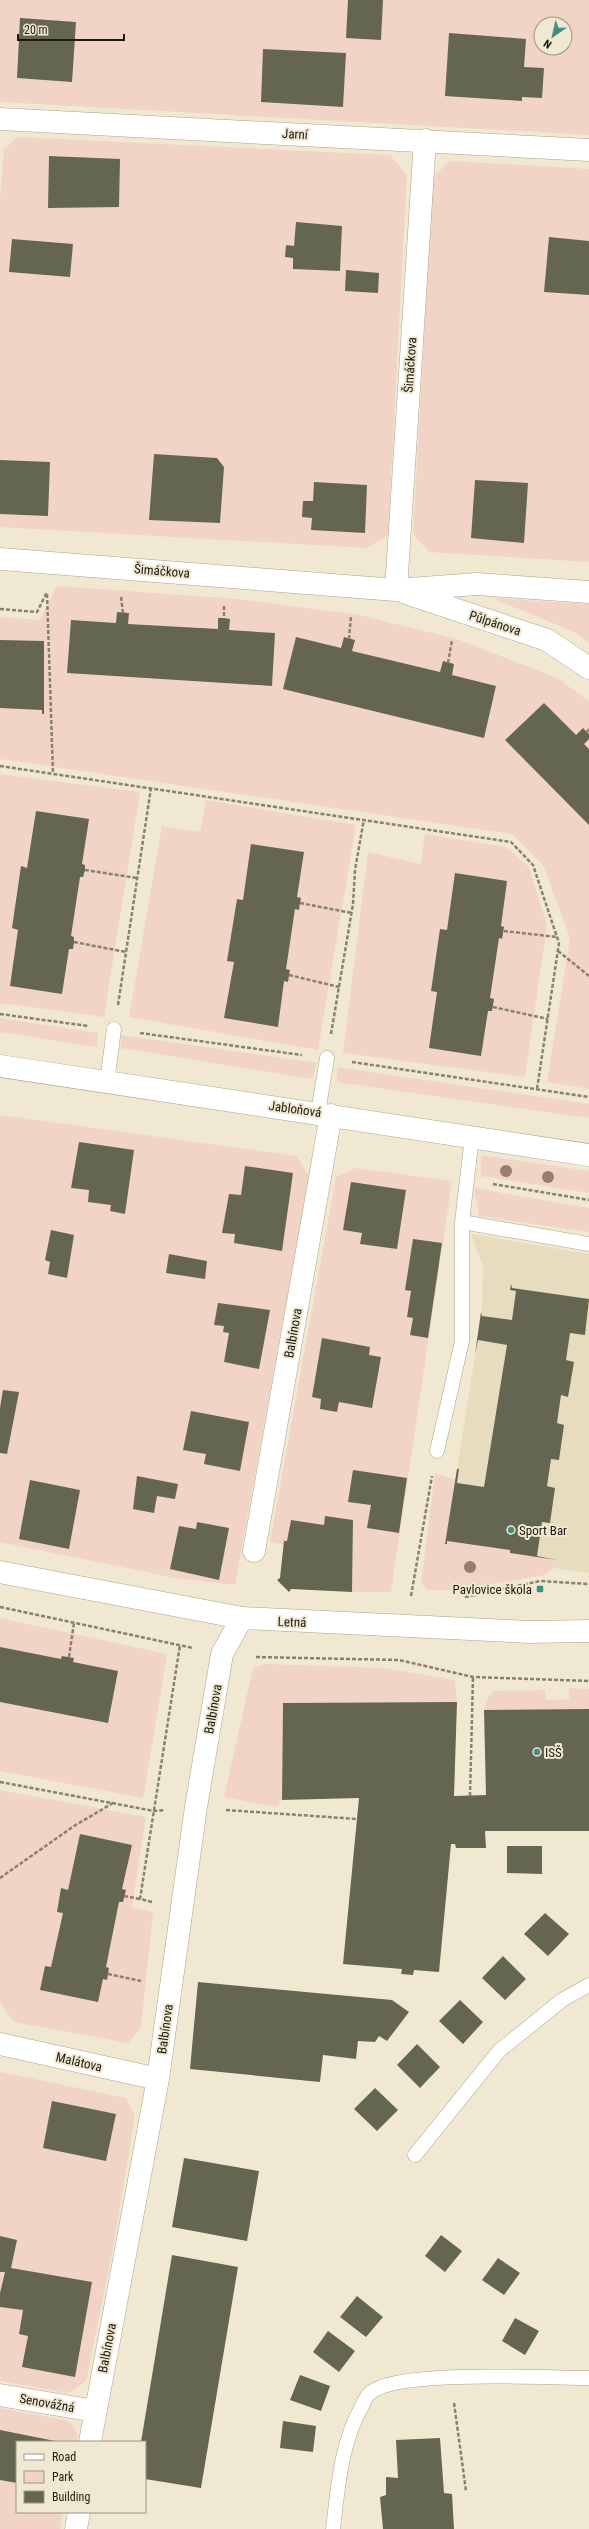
<svg xmlns="http://www.w3.org/2000/svg" width="589" height="2529" font-family="'Roboto Condensed',sans-serif">
<rect width="100%" height="100%" fill="#f1e8d2"/>
<path fill="#e8dcbf" d="M471 1234 589 1254V1573L554 1568V1560L447 1541V1544H445L482 1312 483 1267Z"/>
<path fill="#f1d4c6" fill-rule="evenodd" d="M0 0H589V135L0 102ZM541 24H565V48H541Z
M18 137 390 155 407 175 388 535 367 548 0 527V199L4 149Z
M450 161 589 169V562L429 552 413 534 433 177Z
M57 586 238 599 359 615 457 639 557 678 589 701V1089L547 1082 570 938 543 865 512 834 0 759V617L40 620Z
M492 598 589 604V643L574 632Z
M0 774 140 792 104 1017 0 1003Z
M206 800 356 825 318 1050 129 1017 162 826 200 832Z
M425 834 506 847 529 867 547 925 525 1077 343 1053 368 852 421 864Z
M0 1018 98 1033 97 1047 0 1032Z
M121 1035 317 1063 312 1079 121 1048Z
M337 1067 589 1104V1118L337 1082Z
M0 1115 297 1156 309 1177 235 1585 175 1578 0 1542Z
M481 1155 589 1171V1193L481 1176Z
M355 1168 452 1181 391 1592H352L353 1520 325 1517 324 1525 292 1520 286 1545 270 1542 336 1177Z
M474 1188 589 1208V1232L479 1216Z
M435 1473 456 1480 445 1544 447 1541 510 1550V1553L555 1560 554 1568 545 1575 456 1590H427L421 1583Z
M0 1618 167 1654 143 1798 0 1771Z
M265 1664 384 1668 455 1680 457 1702 283 1703 282 1800 277 1807 224 1797 253 1668Z
M569 1688 589 1689V1709L484 1710 489 1695 495 1691 545 1690 546 1700 569 1699Z
M0 1790 146 1817 132 1907 153 1912 141 2028 128 2043 14 2022 0 2002Z
M0 2072 126 2098 135 2116 114 2243 86 2381 68 2393 0 2381Z
M0 2408 70 2421 78 2435 76 2442H17V2512H63L60 2529H0Z"/>
<path fill="#656652" d="M348 0H383L381 40 346 38Z
M20 18 76 22 72 82 17 78Z
M449 33 526 39 524 67 544 68 542 98 522 97V101L445 96Z
M263 49 346 53 343 107 261 102Z
M49 156 120 159 119 207 48 208Z
M296 222 342 226 340 271 293 269V258L285 257 286 245 294 246Z
M549 237 589 241V295L544 292Z
M12 239 73 244 70 277 9 272Z
M346 270 379 273 378 293 345 291Z
M154 454 217 458 224 467 220 523 149 520Z
M0 460 50 462 48 516 0 514Z
M475 480 528 483 524 543 471 538Z
M314 482 367 485 365 533 311 530 312 518 302 517 303 501H313Z
M117 612 129 613 128 624 218 629V618H224L230 619 229 630 275 633 272 686 67 673 71 620 116 623Z
M44 637V714H42V710L0 708V640L44 641Z
M296 637 341 648 344 637 355 640 352 651 440 672 443 661 454 664 452 675 496 686 484 738 283 689Z
M544 703 576 735 583 728 589 734V739L584 744 589 749V825L505 740Z
M36 811 89 819 82 864 85 865V870L83 877H80L71 936 74 937V942L73 949H69L62 994 10 986 18 930 12 928 21 866 27 868Z
M251 844 304 852 297 897 301 898 300 903 299 910 295 909 286 969 290 970 289 975 288 982 284 981 278 1027 224 1018 234 962 227 961 237 899 243 900Z
M455 873 507 881 501 926 504 927 502 939 499 938 490 998 494 999 492 1011H488L481 1056 429 1048 437 992 431 991 440 929 447 930Z
M79 1142 134 1150 125 1214 110 1211 111 1205 88 1202 89 1190 71 1188Z
M245 1166 293 1173 282 1251 234 1243 235 1234 222 1233 229 1194 241 1195Z
M351 1182 406 1190 397 1249 360 1244 362 1233 343 1230Z
M51 1230 74 1235 67 1278 48 1274 50 1262 45 1260Z
M413 1239 442 1243 428 1338 410 1335 413 1318 407 1317 411 1291 405 1290Z
M169 1254 207 1261 205 1279 166 1273Z
M511 1284 512 1288 589 1299 585 1335 570 1333 566 1360 574 1362 568 1397 561 1395 557 1423 564 1425 559 1460 551 1459 547 1486 555 1488 550 1523 542 1522 537 1556 557 1560 510 1553V1550L447 1541V1544H445L457 1469H459L457 1483 484 1487 507 1345 478 1340 475 1354 481 1312 482 1316 512 1320 516 1291 510 1290Z
M218 1303 270 1310 259 1369 224 1362 229 1333 223 1332 224 1326 214 1325Z
M322 1338 370 1347 369 1355 381 1357 372 1408 339 1402 337 1412 320 1409 321 1399 312 1397Z
M3 1390 19 1392 7 1454 0 1453V1408Z
M191 1411 249 1422 240 1471 204 1464 206 1454 183 1450Z
M353 1470 407 1478 399 1533 367 1528 371 1505 348 1502Z
M137 1476 178 1484 175 1499 157 1496 154 1513 133 1509Z
M30 1480 80 1490 69 1549 19 1539Z
M325 1516 353 1520 352 1592 291 1589 289 1592 277 1580 280 1578 284 1541H287L291 1520 324 1525Z
M197 1522 229 1528 219 1580 170 1569 179 1526 196 1529Z
M0 1647 61 1659 62 1656 74 1658 73 1662 118 1671 108 1723 0 1702Z
M457 1702 454 1796 486 1795 484 1710 589 1709V1831H485L486 1848H456L455 1844H451L439 1972 414 1970 413 1975 401 1974 402 1969 343 1964 359 1798 282 1800 283 1703Z
M80 1834 132 1845 122 1889 126 1890 123 1902H119L106 1967 109 1968 107 1980 103 1979 98 2002 40 1990 45 1966 51 1967 63 1913 57 1912 61 1888 68 1890Z
M507 1846H542V1874L507 1873Z
M545 1913 569 1934 548 1956 524 1934Z
M503 1956 526 1979 505 2000 482 1978Z
M198 1982 392 2000 409 2012 387 2041 379 2036 375 2042 358 2041 356 2059 323 2055 320 2082 190 2069Z
M460 2000 483 2022 463 2044 439 2021Z
M417 2044 440 2067 420 2088 397 2065Z
M375 2088 398 2110 377 2131 354 2109Z
M52 2101 116 2114 106 2161 43 2148Z
M184 2158 259 2171 247 2241 172 2227Z
M441 2235 462 2251 445 2272 425 2256Z
M0 2236 17 2240 11 2268 92 2282 75 2377 22 2367 28 2336 19 2334 23 2310 0 2307V2293L5 2272H0Z
M172 2255 238 2267 201 2488 145 2479V2442H141Z
M498 2258 520 2273 504 2295 482 2280Z
M357 2296 383 2317 366 2337 340 2317Z
M515 2318 539 2331 525 2355 502 2341Z
M328 2331 355 2351 339 2372 313 2352Z
M300 2375 330 2386 321 2411 290 2400Z
M283 2421 316 2426 313 2452 280 2448Z
M0 2430 55 2441 54 2442H17V2483L0 2480Z
M440 2438 444 2493 452 2494 454 2529H383L380 2497 386 2495V2477L398 2478 396 2440Z"/>
<g fill="none" stroke-linecap="round" stroke-linejoin="round">
<defs>
<path id="service" d="M107 1082 114 1029
M318 1113 327 1058
M462 1222 589 1244
M437 1451 462 1341V1222L472 1137
M415 2155 499 2051 562 2000 589 1985
M333 2529C338 2487 341 2443 362 2406 364 2402 366 2396 370 2393 396 2369 549 2378 589 2378"/>
<path id="minor" d="M0 119 589 150
M0 559 396 590 477 584 589 592
M396 590 425 140
M406 593 547 640 589 668
M0 1066 589 1155
M254 1551 331 1115
M0 2044 158 2079
M0 2395 95 2411
M90 2442 158 2079 196 1807 222 1654 242 1618
M76 2529 79 2512"/>
<path id="tertiary" d="M0 1572 242 1618 530 1632 589 1631"/>
</defs>
<use href="#service" stroke="#aba38e" stroke-width="15"/>
<use href="#minor" stroke="#aba38e" stroke-width="23"/>
<use href="#tertiary" stroke="#aba38e" stroke-width="23"/>
<path stroke="#878172" stroke-width="2.5" stroke-dasharray="4 2" stroke-linecap="butt" d="M47 594 53 773
M121 597 123 613
M224 606V618
M0 609 37 612 47 592
M349 639 351 616
M448 663 452 640
M587 732 589 729
M0 766 511 842 533 865 559 943 537 1089
M85 870 137 878
M300 903 352 913
M504 931 557 937
M74 942 126 952
M558 951 589 976
M289 975 339 987
M118 1005 151 788
M493 1007 548 1019
M0 1014 88 1026
M140 1033 302 1055
M331 1034 353 904 355 870 364 819
M352 1062 589 1097
M493 1184 589 1200
M411 1596 432 1476
M465 1597 540 1581 589 1584
M0 1607 193 1648
M69 1657 74 1623
M256 1657 399 1660 473 1677 589 1681
M0 1782 154 1811 165 1810
M470 1796 473 1677
M226 1810 357 1819
M0 1878 74 1826 113 1803
M124 1896 140 1899
M152 1902 140 1899 180 1645
M108 1974 141 1981
M454 2403 466 2491"/>
<use href="#service" stroke="#fff" stroke-width="14"/>
<use href="#minor" stroke="#fff" stroke-width="22"/>
<use href="#tertiary" stroke="#fff" stroke-width="22"/>
</g>
<g fill="#9a7e67">
<circle cx="506" cy="1171" r="6"/>
<circle cx="548" cy="1177" r="6"/>
<circle cx="470" cy="1567" r="6"/>
</g>
<g fill="#448b86" stroke="#f1e8d2" stroke-width="1.5">
<circle cx="511" cy="1530" r="4"/>
<rect x="536" y="1585" width="8" height="8" rx="2"/>
<circle cx="537" cy="1752" r="4"/>
</g>
<g text-anchor="middle" dominant-baseline="central" stroke-width="4" stroke-linejoin="round" paint-order="stroke">
<g font-size="13" fill="#1c1911" stroke="#f1e8d2">
<text transform="translate(295 134) rotate(3)">Jarní</text>
<text transform="translate(410 365) rotate(-86)">Šimáčkova</text>
<text transform="translate(162 571) rotate(5)">Šimáčkova</text>
<text transform="translate(495 623) rotate(18)">Půlpánova</text>
<text transform="translate(295 1109) rotate(8)">Jabloňová</text>
<text transform="translate(293 1333) rotate(-80)">Balbínova</text>
<text transform="translate(292 1622) rotate(2)">Letná</text>
<text transform="translate(213 1709) rotate(-80)">Balbínova</text>
<text transform="translate(165 2029) rotate(-82)">Balbínova</text>
<text transform="translate(79 2062) rotate(13)">Malátova</text>
<text transform="translate(107 2348) rotate(-79)">Balbínova</text>
<text transform="translate(47 2403) rotate(10)">Senovážná</text>
</g>
<g font-size="13" fill="#1c1911" stroke="#f1e8d2" text-anchor="start">
<text x="519" y="1530">Sport Bar</text>
<text x="532" y="1589" text-anchor="end">Pavlovice škola</text>
<text x="545" y="1752">ISŠ</text>
</g>
</g>
<rect x="16" y="2441" width="130" height="72" fill="#f1e8d2" stroke="#9c9585"/>
<rect x="24" y="2454" width="20" height="6" fill="#ffffff" stroke="#9c9585"/>
<text x="52" y="2461" font-size="12" fill="#1c1911">Road</text>
<rect x="24" y="2471" width="20" height="12" fill="#f1d4c6" stroke="#9c9585"/>
<text x="52" y="2481" font-size="12" fill="#1c1911">Park</text>
<rect x="24" y="2491" width="20" height="12" fill="#656652" stroke="#9c9585"/>
<text x="52" y="2501" font-size="12" fill="#1c1911">Building</text>
<g transform="translate(553 36) rotate(214)"><circle r="19" fill="#f1e8d2" stroke="#9c9585"/>
<path d="M0-3L7 15L0 10L-7 15Z" fill="#448b86"/>
<text y="-6" font-size="11" font-weight="bold" text-anchor="middle" fill="#1c1911">N</text>
</g>
<path d="M18 34v6h106v-6" fill="none" stroke="#1c1911" stroke-width="2"/>
<text x="24" y="34" font-size="12" fill="#1c1911" stroke="#f1e8d2" stroke-width="3" paint-order="stroke">20 m</text>
</svg>
